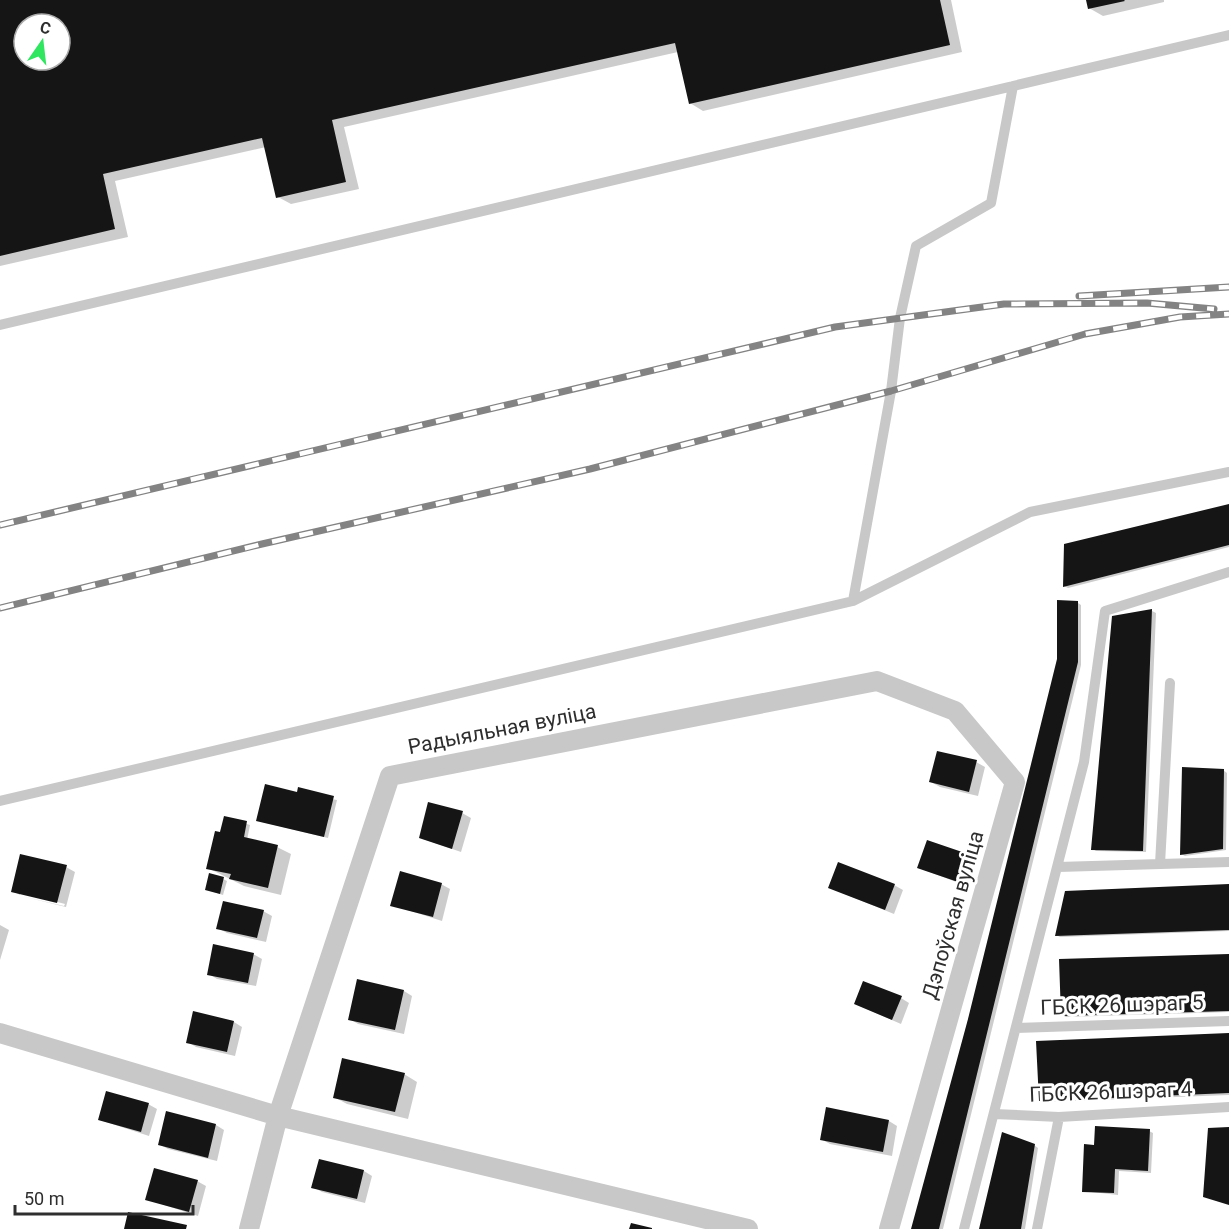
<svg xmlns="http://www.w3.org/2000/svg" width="1229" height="1229" font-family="Roboto,sans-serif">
<rect width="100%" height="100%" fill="#fff"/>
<path fill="#0003" fill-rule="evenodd" d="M0 0H951L962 52 703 111 690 103 678 52 344 127 359 189 291 204 278 197 266 147 115 181 128 237 0 266ZM24 24H60V60H24Z
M1088 0H1164V2L1103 16 1089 8Z
M1229 505V547L1068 588 1064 586Z
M1078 603 1081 605V665L943 1229H913Z
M1152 611 1156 613 1146 852 1096 851 1093 849Z
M976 762 985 767 978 796 940 787 931 782Z
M1223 770 1227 773 1226 850 1185 856 1181 854Z
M298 793 337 800 328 838 262 822Z
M462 813 471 818 461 852 420 838Z
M225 817 250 825 247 840 277 847 291 854 281 895 244 886 208 868Z
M928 842 976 860 967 886 919 868Z
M66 867 75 872 66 907 21 896 64 906 65 904 20 892V895L13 891Z
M223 879 227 881 223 895 210 891Z
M441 884 450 889 442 921 392 905Z
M894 885 903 890 894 914 830 888Z
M1229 886V931L1060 937 1056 935Z
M263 911 272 916 266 942 227 933 218 928Z
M0 925 9 930 0 960Z
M253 954 262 959 256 986 217 979 209 974Z
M1229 955V1012L1066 1017 1062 1015Z
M404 991 412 996 404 1034 358 1024 350 1019Z
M901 998 909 1003 901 1024 855 1004Z
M195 1013 234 1022 242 1027 235 1056 196 1047 188 1042Z
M1229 1035V1095L1044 1102 1040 1100Z
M404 1074 417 1082 408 1119 347 1104 334 1097Z
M148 1104 157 1109 149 1136 100 1120Z
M827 1109 889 1121 897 1126 892 1156 830 1144 821 1139Z
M167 1113 216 1125 224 1130 217 1161 168 1149 159 1144Z
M1149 1131 1153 1133 1151 1173 1119 1171 1118 1195 1083 1191 1095 1147Z
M1034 1145 1038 1148 1025 1229H981Z
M364 1171 372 1176 365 1203 322 1192 313 1187Z
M197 1181 206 1186 198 1216 146 1199Z"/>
<path fill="#151515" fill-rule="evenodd" d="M0 0H940L950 45 689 104 675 43 332 120 346 182 276 198 262 138 103 174 115 229 0 256ZM24 24H60V60H24Z
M1086 0H1124L1125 1 1088 9Z
M1229 504V545L1063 587 1064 544Z
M1057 600 1078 601V662L939 1229H911L968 1019 1057 659Z
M1152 609 1143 851 1091 850 1112 616Z
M937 751 977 760 969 792 929 782Z
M1182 767 1224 769 1223 849 1180 855Z
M265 784 297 792 298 787 334 796 324 837 256 821Z
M428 802 463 811 452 849 419 838Z
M224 816 247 821 244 837 278 845 268 888 229 879 231 874 206 869 215 831 220 832Z
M927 840 968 854 958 882 917 868Z
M20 854 67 865 57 903 11 892Z
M838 862 895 884 885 910 828 888Z
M400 871 442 883 433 917 390 906Z
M209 873 224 877 220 894 205 890Z
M1229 884V930L1055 936 1065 891Z
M223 901 264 910 257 938 216 929Z
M213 944 254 953 248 983 207 975Z
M1229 954V1011L1061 1016 1059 959Z
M357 979 404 990 395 1030 348 1020Z
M863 981 902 996 892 1020 854 1004Z
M193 1011 234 1021 227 1052 186 1043Z
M1229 1033V1093L1039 1101 1036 1041Z
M342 1058 405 1073 395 1112 333 1098Z
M106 1091 149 1103 141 1132 98 1120Z
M826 1107 889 1120 883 1152 820 1140Z
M166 1111 216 1124 208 1158 158 1145Z
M1095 1126 1150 1129 1148 1171 1115 1169 1114 1193 1082 1192 1084 1144 1094 1145Z
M1229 1127V1205L1203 1197 1208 1128Z
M1002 1132 1035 1144 1021 1229H979Z
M319 1159 364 1170 357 1199 311 1188Z
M154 1168 198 1180 189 1212 145 1200Z
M128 1212 187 1225 186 1229H124Z
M631 1223 652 1228V1229H629Z"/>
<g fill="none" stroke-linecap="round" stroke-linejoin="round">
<path stroke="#c8c8c8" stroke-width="10" d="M0 325 1229 35
M853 601 891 391 900 318 916 246 991 203 1013 86
M0 801 853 601 1030 512 1229 472
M1160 864 1170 683
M1058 867 1229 862
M1016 1028 1229 1021
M994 1114 1059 1117 1229 1107
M964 1229 1084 762 1105 611 1229 572
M1037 1229 1059 1117"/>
<path stroke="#c8c8c8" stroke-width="20" d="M0 1033 278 1116 748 1229
M249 1229 278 1116 390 776 877 681 955 711 1015 782 889 1229"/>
<defs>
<path id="rail" d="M1079 296 1229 287
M0 525 835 327 1004 304 1147 303 1214 309
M0 608 262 544 590 469 891 391 1085 334 1180 317 1229 314"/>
</defs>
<use href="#rail" stroke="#838383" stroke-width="7"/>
<use href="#rail" stroke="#fff" stroke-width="4.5" stroke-dasharray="14" stroke-linecap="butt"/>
</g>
<g text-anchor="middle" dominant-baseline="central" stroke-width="6" stroke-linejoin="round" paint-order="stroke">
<g font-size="21" fill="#2e2e2e" stroke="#fff">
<text transform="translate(502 729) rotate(-11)">Радыяльная вуліца</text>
<text transform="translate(953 915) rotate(-74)">Дэпоўская вуліца</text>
<text transform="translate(1122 1005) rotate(-2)">ГБСК 26 шэраг 5</text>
<text transform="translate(1111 1092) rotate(-2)">ГБСК 26 шэраг 4</text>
</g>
</g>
<g transform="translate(42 42) rotate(14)"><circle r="28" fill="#ffffff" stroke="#ababab" stroke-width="1.5"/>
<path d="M0-4.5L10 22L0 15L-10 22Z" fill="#30e55f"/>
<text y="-9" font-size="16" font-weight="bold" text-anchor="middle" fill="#2e2e2e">С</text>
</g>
<path d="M15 1205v9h178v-9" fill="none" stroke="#2e2e2e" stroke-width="3"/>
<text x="24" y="1205" font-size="18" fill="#2e2e2e" stroke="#ffffff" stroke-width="4.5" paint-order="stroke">50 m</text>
</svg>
